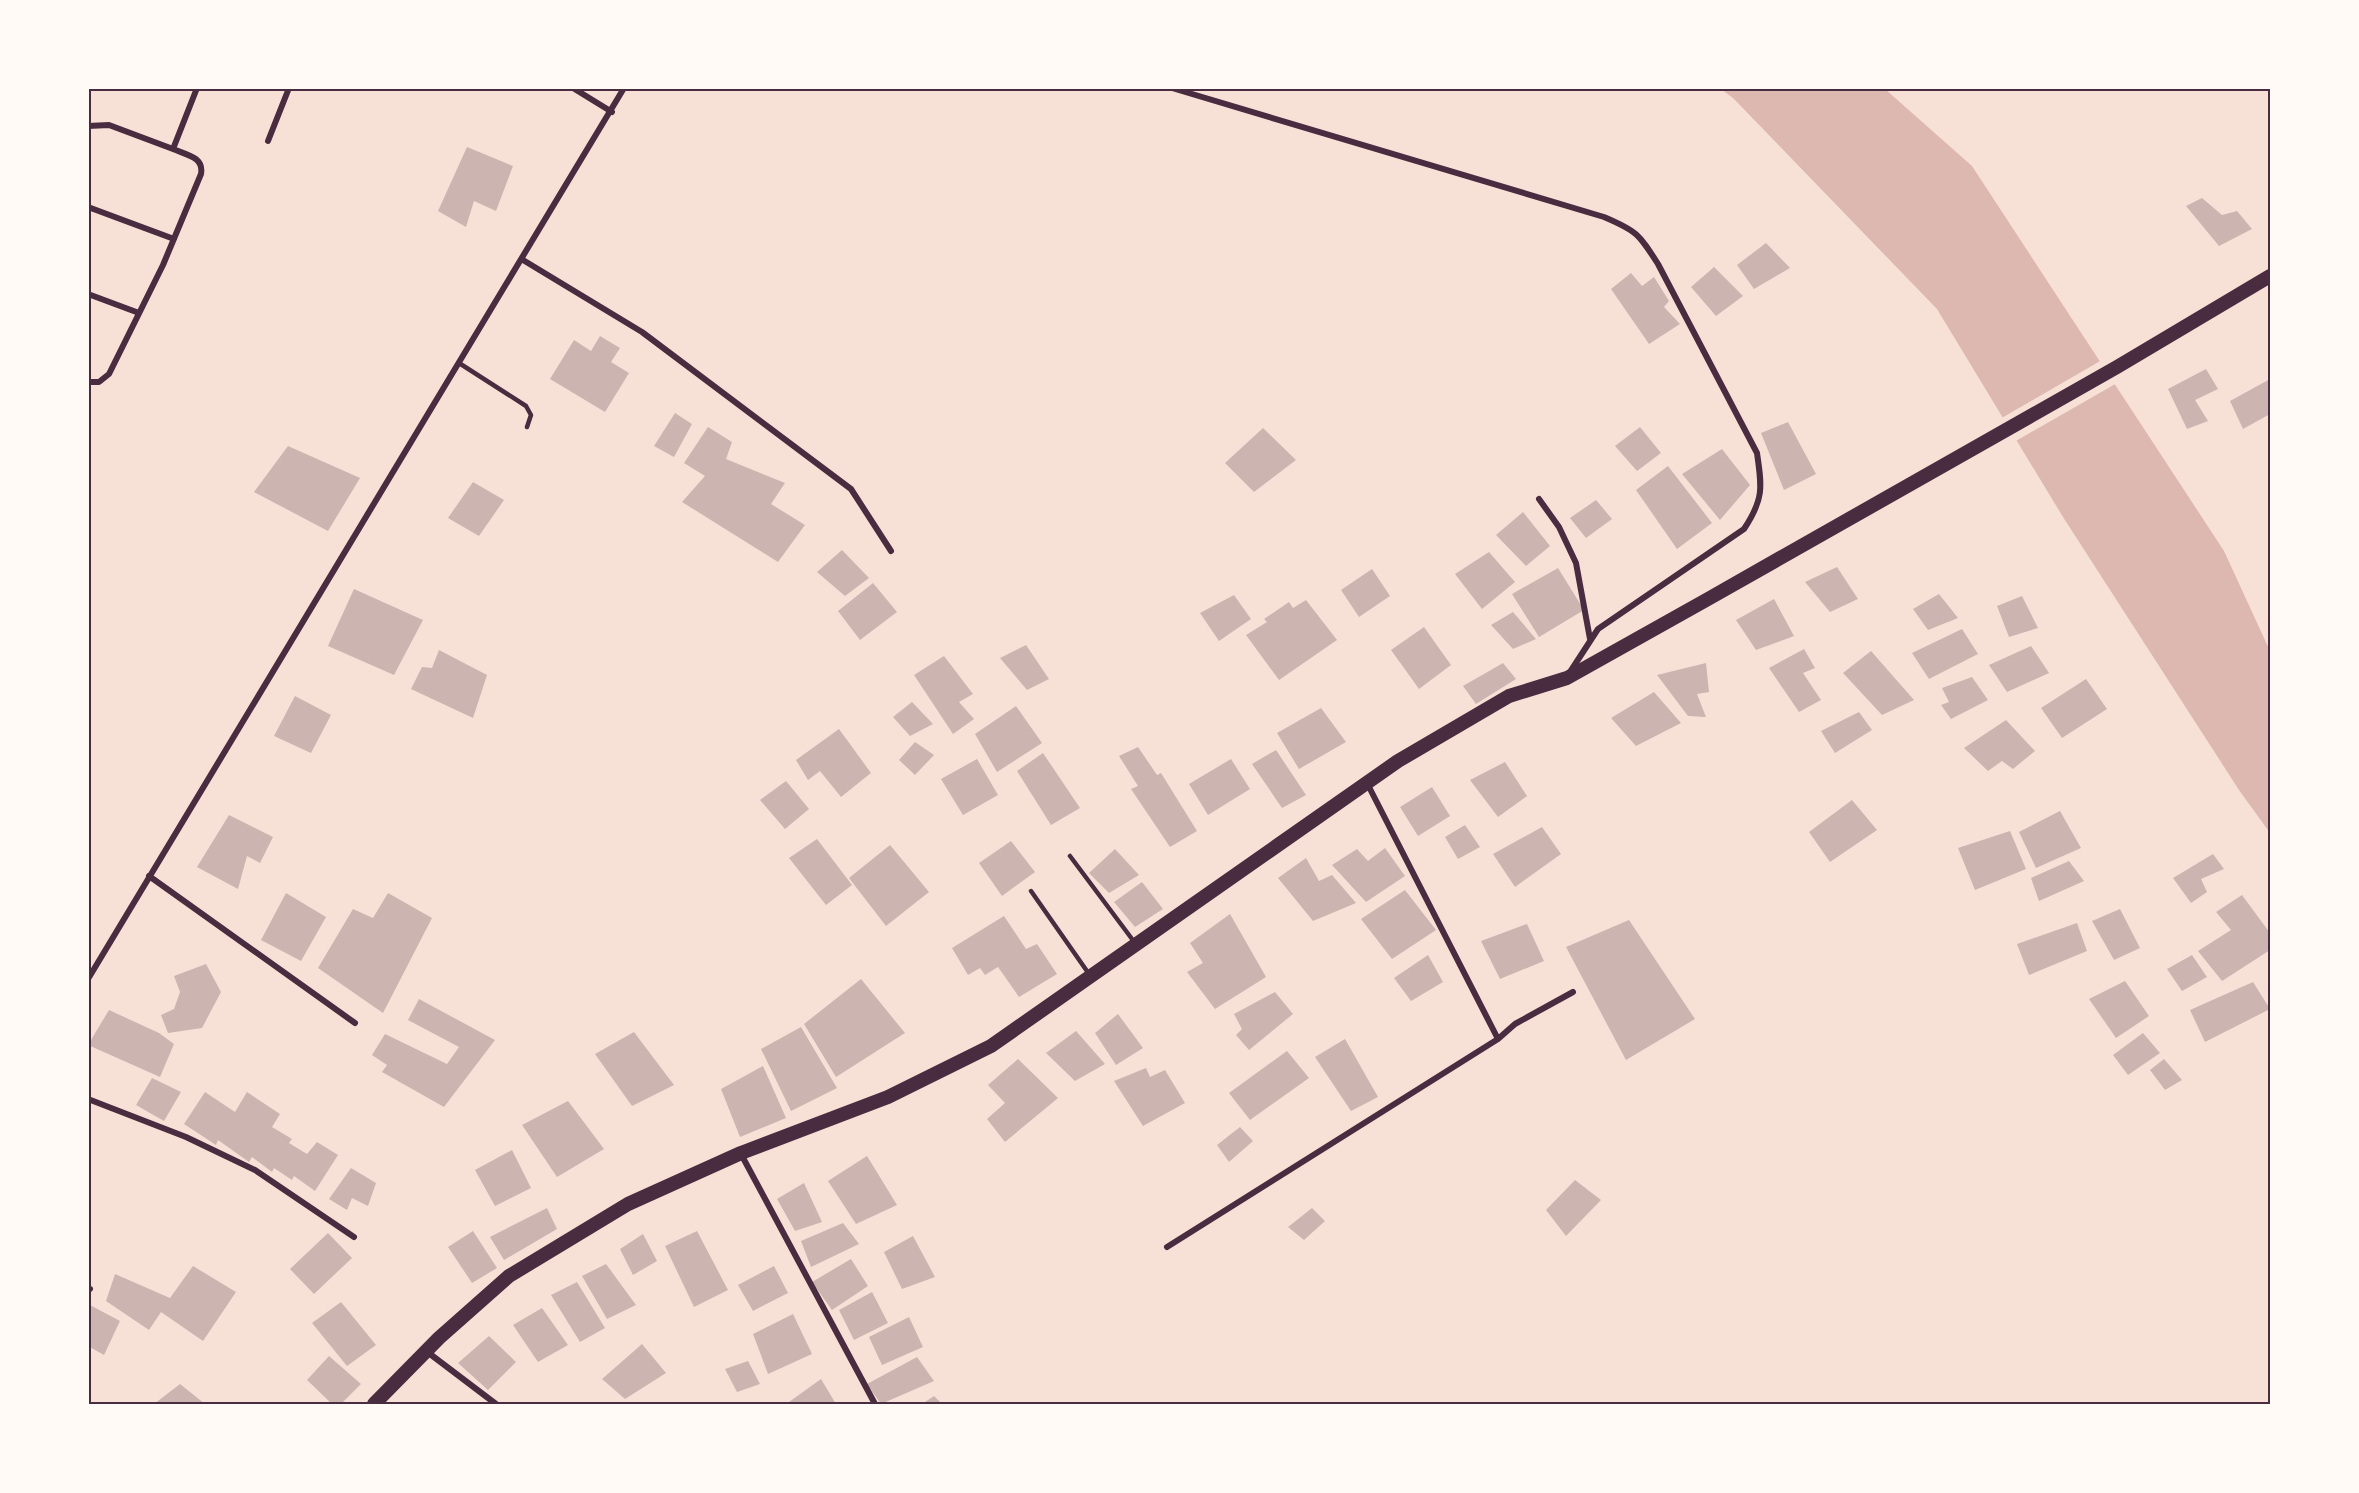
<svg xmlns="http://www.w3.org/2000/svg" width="2359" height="1493" font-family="Lora,serif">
<rect width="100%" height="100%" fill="#f7e1d7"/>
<path fill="#dcb8b0" d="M1721 89H1885L1972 166 2224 551 2270 651V833L2239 790 2063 517 1937 309 1733 98Z"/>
<path fill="#f7e1d7" d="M2102 360 2117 383 2014 442 2000 419Z"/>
<path fill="#ccb4b1" d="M467 147 513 166 496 211 474 201 466 227 438 211Z
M2202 198 2222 215 2237 211 2252 229 2219 246 2186 206Z
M1766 243 1790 268 1754 289 1737 265Z
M1714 267 1743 296 1716 316 1691 287Z
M1631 273 1642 286 1654 277 1669 301 1664 307 1680 324 1649 344 1611 289Z
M600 336 620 348 611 362 629 373 605 412 550 379 574 340 591 351Z
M2206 369 2218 389 2195 400 2208 421 2187 429 2168 389Z
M2270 379V414L2243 429 2230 401Z
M675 413 692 424 674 457 654 446Z
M1788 422 1816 474 1784 490 1761 433Z
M708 427 732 442 726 459 785 483 771 504 805 525 778 562 682 502 705 476 684 463Z
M1640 427 1661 453 1637 471 1615 446Z
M1263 428 1296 460 1254 492 1225 463Z
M288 446 360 478 328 531 254 492Z
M1722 449 1750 485 1720 520 1682 474Z
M1668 466 1712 523 1677 549 1636 490Z
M473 482 504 500 479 536 448 518Z
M1596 500 1612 519 1586 538 1570 518Z
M1523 512 1550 546 1526 566 1496 535Z
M842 550 869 578 845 596 817 572Z
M1489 552 1515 582 1482 609 1455 574Z
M1837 567 1858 599 1830 612 1805 582Z
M1558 568 1584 610 1539 637 1512 594Z
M1372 569 1390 596 1359 617 1341 590Z
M873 583 897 612 860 640 838 611Z
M354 589 423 620 394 675 328 646Z
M1939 594 1958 618 1928 630 1913 609Z
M1234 595 1251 619 1219 641 1200 613Z
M2022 596 2038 628 2009 637 1997 606Z
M1774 599 1794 636 1756 650 1736 620Z
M1306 600 1337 640 1279 680 1246 635 1267 622 1264 619 1289 602 1293 608Z
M1513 612 1536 639 1513 649 1491 625Z
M1424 627 1451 665 1419 689 1391 650Z
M1962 629 1978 654 1929 679 1912 653Z
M1026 645 1049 679 1027 690 1000 658Z
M2031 646 2049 673 2007 692 1989 665Z
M1804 649 1815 668 1803 673 1821 700 1799 712 1769 668Z
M439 650 487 675 473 718 411 689 422 667 432 668Z
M1871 651 1914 700 1882 715 1843 673Z
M944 656 973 694 959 702 974 719 953 734 914 675Z
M1503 663 1516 679 1476 704 1463 686Z
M1706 663 1709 692 1697 694 1706 717 1688 716 1657 675Z
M1972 677 1988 700 1951 719 1941 705 1949 702 1942 688Z
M2086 679 2107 709 2062 738 2041 708Z
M1654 692 1681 723 1636 746 1611 718Z
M295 696 331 715 311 753 274 736Z
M912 702 933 724 910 736 893 717Z
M1016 706 1042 743 997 772 975 734Z
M1321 708 1346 742 1299 769 1277 733Z
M1859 712 1872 730 1835 753 1821 731Z
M2006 720 2035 751 2013 769 2002 761 1988 771 1964 748Z
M839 729 871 773 841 797 820 771 808 780 796 760Z
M915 742 934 755 915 775 899 760Z
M1138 747 1157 775 1161 773 1197 831 1170 847 1131 789 1138 786 1119 756Z
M1276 750 1306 795 1282 808 1252 764Z
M1043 753 1080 808 1051 825 1017 771Z
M977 759 998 795 963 815 941 779Z
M1231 759 1250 789 1208 815 1189 784Z
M1505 762 1527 796 1498 817 1470 780Z
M786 781 809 809 785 829 760 800Z
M1432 787 1450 816 1418 836 1400 807Z
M1852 800 1877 830 1830 862 1809 832Z
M2060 811 2081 848 2036 868 2019 832Z
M229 815 273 837 260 863 247 856 238 889 197 867Z
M1465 825 1480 847 1458 859 1445 837Z
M1542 827 1561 854 1515 887 1493 854Z
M2010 831 2026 869 1975 890 1958 848Z
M817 839 852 885 826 905 789 858Z
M1011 841 1035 872 1002 896 979 863Z
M890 845 929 892 886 926 849 878Z
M1385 848 1405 876 1366 902 1332 865 1357 849 1368 861Z
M1115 849 1139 875 1109 893 1089 873Z
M2213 854 2224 869 2201 879 2207 892 2191 903 2173 878Z
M1306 858 1319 881 1332 875 1356 903 1313 921 1278 878Z
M2069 861 2084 881 2039 901 2031 878Z
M1142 882 1163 909 1135 927 1114 902Z
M1405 890 1436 930 1392 959 1361 919Z
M286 893 326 917 301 961 261 940Z
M388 893 432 918 383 1013 318 968 353 909 373 918Z
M2242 895 2270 933V950L2222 981 2198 951 2231 930 2216 912Z
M2120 909 2140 948 2114 960 2092 921Z
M1230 914 1266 977 1215 1009 1187 972 1203 963 1190 943Z
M1004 916 1026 949 1037 944 1057 974 1019 997 998 967 985 975 980 968 968 975 952 948Z
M1629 920 1695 1019 1626 1060 1566 947Z
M2077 923 2087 951 2029 975 2017 944Z
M1527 924 1544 961 1500 979 1481 941Z
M1428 955 1443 982 1411 1001 1394 978Z
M2192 955 2207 977 2182 991 2167 969Z
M206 964 221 992 202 1028 168 1033 161 1015 174 1009 180 992 174 976Z
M861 979 905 1033 836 1077 804 1024Z
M2125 981 2149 1016 2116 1038 2089 999Z
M2253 982 2270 1009 2205 1042 2190 1010Z
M1275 992 1293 1014 1249 1050 1236 1035 1242 1029 1234 1014Z
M419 999 495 1040 444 1107 382 1072 387 1065 372 1055 385 1034 447 1064 459 1047 408 1020Z
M109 1010 159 1033 174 1044 160 1077 88 1045Z
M1118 1014 1143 1048 1116 1065 1095 1033Z
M801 1027 837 1088 791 1111 761 1049Z
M1076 1031 1105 1064 1075 1081 1046 1053Z
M634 1032 674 1085 632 1106 595 1054Z
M2143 1033 2160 1053 2128 1075 2113 1055Z
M1345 1039 1378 1097 1351 1111 1315 1057Z
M1287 1051 1309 1078 1250 1120 1229 1093Z
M1018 1059 1058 1098 1005 1142 987 1119 1005 1103 988 1085Z
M2164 1059 2182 1080 2165 1090 2150 1070Z
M763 1066 786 1118 740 1137 721 1089Z
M1146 1068 1150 1077 1165 1070 1185 1103 1143 1126 1114 1081Z
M152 1078 181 1092 164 1121 136 1105Z
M205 1092 235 1112 247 1092 280 1114 272 1127 292 1139 289 1143 307 1154 317 1142 338 1155 315 1191 294 1176 292 1180 274 1168 272 1172 252 1157 249 1162 218 1140 216 1145 184 1124Z
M568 1101 604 1149 557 1177 522 1125Z
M1240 1127 1253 1141 1229 1162 1217 1145Z
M512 1150 531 1188 495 1206 475 1170Z
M867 1156 897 1205 856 1224 828 1181Z
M351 1168 376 1183 368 1206 352 1198 347 1210 329 1199Z
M1575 1180 1601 1200 1566 1236 1546 1210Z
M804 1183 822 1222 795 1231 777 1199Z
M547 1208 557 1229 504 1260 490 1237Z
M1312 1208 1325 1221 1304 1240 1288 1227Z
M843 1223 859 1244 811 1267 801 1241Z
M473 1231 497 1268 472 1283 448 1247Z
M697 1231 728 1290 694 1307 665 1246Z
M328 1233 352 1258 314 1294 290 1269Z
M643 1234 657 1261 633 1275 620 1249Z
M913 1236 935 1277 902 1289 884 1252Z
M851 1259 868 1286 832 1310 812 1282Z
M606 1264 636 1305 607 1319 582 1276Z
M193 1266 236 1292 203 1341 161 1312 149 1330 106 1301 115 1274 170 1298Z
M774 1266 788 1293 753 1311 738 1285Z
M577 1282 605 1328 580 1342 551 1295Z
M872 1292 888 1323 854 1340 839 1310Z
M341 1302 376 1345 347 1366 312 1323Z
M88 1304 120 1321 104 1355 88 1346Z
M542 1308 568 1345 538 1362 513 1325Z
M793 1314 812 1354 768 1374 753 1334Z
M909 1317 923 1347 882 1365 869 1337Z
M489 1336 516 1362 488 1390 458 1363Z
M642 1344 666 1373 625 1399 602 1379Z
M329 1356 361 1384 341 1404H332L307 1380Z
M917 1357 934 1381 881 1404 867 1384Z
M748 1361 760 1384 737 1392 725 1369Z
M821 1379 836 1404H791L789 1402Z
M180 1384 205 1404H154Z
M934 1396 942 1404H922Z"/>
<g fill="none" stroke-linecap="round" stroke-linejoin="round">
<path stroke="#4a2c40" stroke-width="4.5" d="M459 363 526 406 531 415 527 427
M1070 856 1135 943
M1031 891 1089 974"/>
<path stroke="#4a2c40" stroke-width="6" d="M573 88 612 112
M1172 88 1604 217C1637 231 1639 234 1658 264L1757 453C1762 487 1764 499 1744 529L1598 629 1570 672
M88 126 109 125 173 149 197 88
M268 141 289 88
M88 207 174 239
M523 260 642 332 851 489 891 551
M88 294 139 313
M88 382H99L109 374 163 265 201 174C204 157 187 155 173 149
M1539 499 1559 527 1576 563 1590 639
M1367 783 1498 1039 1515 1024 1573 992
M149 876 355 1023
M88 979 624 88
M88 1099 186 1137 255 1170 354 1237
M741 1154 875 1404
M1167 1247 1498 1039
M88 1288 90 1289
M426 1351 496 1404"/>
<path stroke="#4a2c40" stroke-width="14" d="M374 1404 439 1338 509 1276 628 1204 741 1153 888 1097 991 1046 1398 761 1509 696 1567 678 1708 599 2117 367 2270 276"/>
</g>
<rect width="2359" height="1493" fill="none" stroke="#fffaf5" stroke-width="180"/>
<rect x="90" y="90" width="2179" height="1313" fill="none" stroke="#4a2c40" stroke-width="2"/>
</svg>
